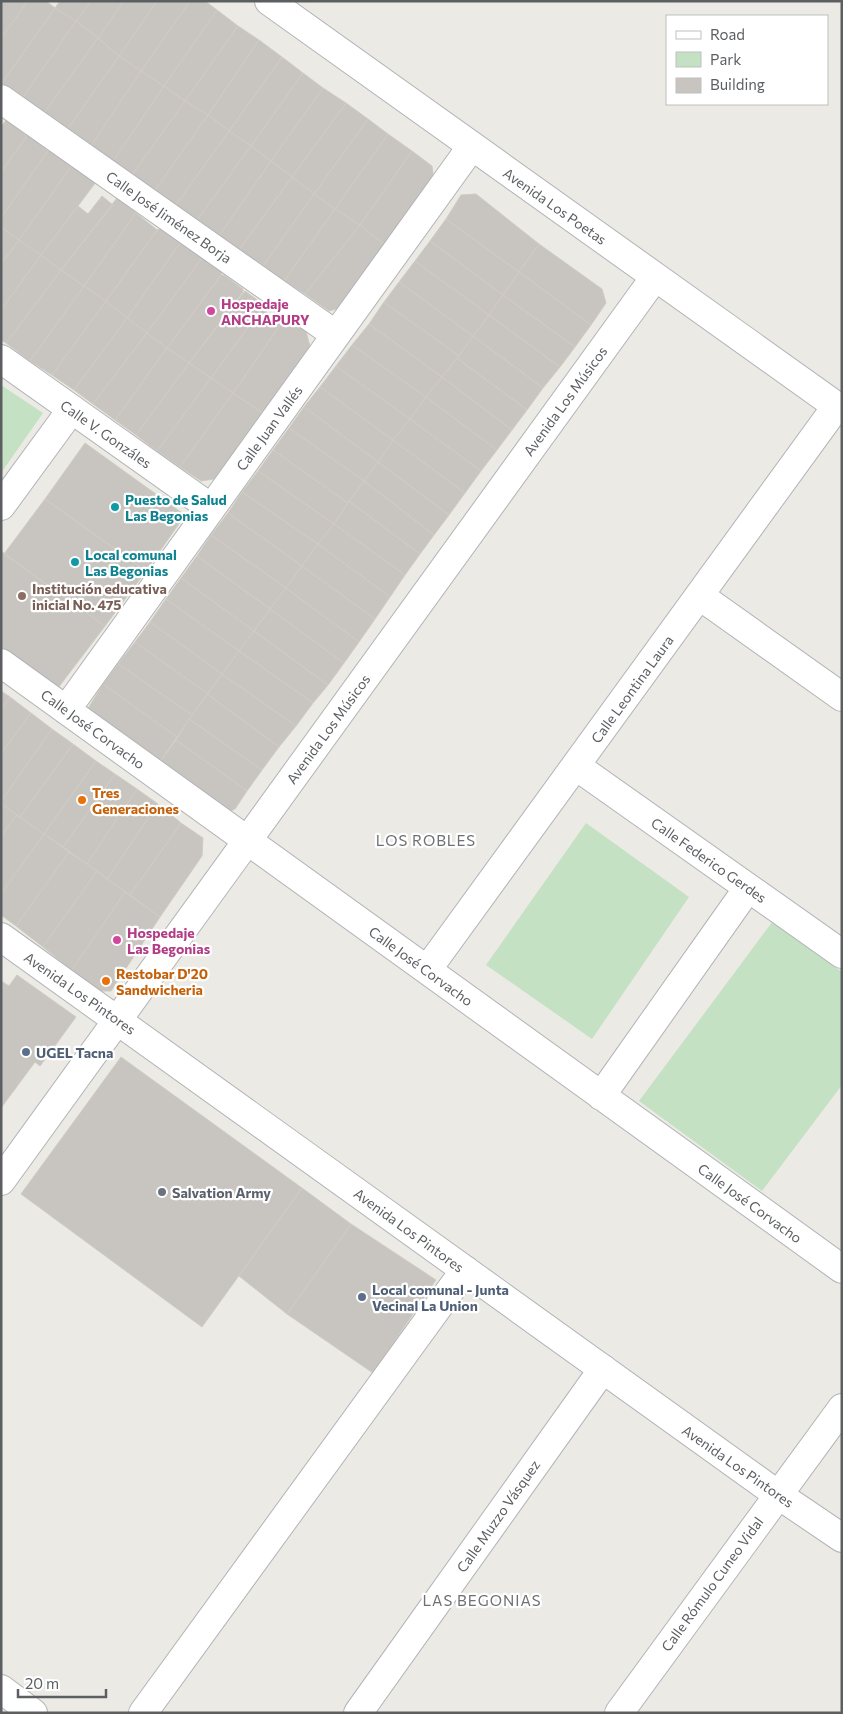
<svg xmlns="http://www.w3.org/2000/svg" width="843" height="1714" font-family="Commissioner,sans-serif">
<rect width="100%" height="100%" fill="#eceae4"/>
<path fill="#c5e1c3" d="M1 385 43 413 1 473Z
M586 823 689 897 592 1039 486 965Z
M773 921 842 972V1085L762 1191 639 1101Z"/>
<path fill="#c8c5c0" stroke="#d0cbc3" d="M1 1H28L1 38Z
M28 1H46L55 8 2 83 1 38Z
M60 1H91L76 21 55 8Z
M91 1H124L98 38 76 21Z
M124 1H157L119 56 98 38Z
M157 1H190L141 71 119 56Z
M190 1H205L217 10 164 86 141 71Z
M55 8 76 21 23 97 2 83Z
M217 10 238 26 185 101 164 86Z
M76 21 98 38 44 113 23 97Z
M238 26 259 40 208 115 185 101Z
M98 38 119 56 67 130 44 113Z
M259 40 282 57 229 131 208 115Z
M119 56 141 71 91 146 67 130Z
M282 57 303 73 251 146 229 131Z
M141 71 164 86 113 161 91 146Z
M303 73 323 88 271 161 251 146Z
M164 86 185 101 132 175 113 161Z
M323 88 346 103 292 177 271 161Z
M185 101 208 115 155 190 132 175Z
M346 103 368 119 314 194 292 177Z
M208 115 229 131 176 205 155 190Z
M368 119 388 134 335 209 314 194Z
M6 120 27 136 1 172V127Z
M229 131 251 146 197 220 176 205Z
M28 134 48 151 1 218V172Z
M388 134 412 151 360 225 335 209Z
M251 146 271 161 219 236 197 220Z
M50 148 73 164 19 240 1 227V218Z
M412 151 432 166 434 181 386 246 360 225Z
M271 161 292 177 239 250 219 236Z
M73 164 96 182 41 255 19 240Z
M292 177 314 194 263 266 239 250Z
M314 194 335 209 284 281 263 266Z
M476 194 539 244 519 272 446 219 461 195Z
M102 196 113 205 61 270 41 255 78 206 88 214Z
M117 198 136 213 84 286 61 270Z
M335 209 360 225 305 294 284 281Z
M136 213 157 230 106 301 84 286Z
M446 219 519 272 503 295 430 241Z
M360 225 386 246 340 308 329 311 305 294Z
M1 227 19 240 1 264Z
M162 228 181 242 127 318 106 301 157 230Z
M19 240 41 255 1 310V264Z
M430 241 503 295 489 315 415 261Z
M181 242 202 258 147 333 127 318Z
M539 244 602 289 606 303 591 325 519 272Z
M41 255 61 270 6 343 1 340V310Z
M202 258 222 272 221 275 167 348 147 333Z
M415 261 489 315 473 336 399 282Z
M61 270 84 286 30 361 6 343Z
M519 272 591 325 575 347 503 295Z
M221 275H224L243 289V292L189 363 167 348Z
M399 282 473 336 459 356 384 302Z
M84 286 106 301 52 375 30 361Z
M245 291 264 305 211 378 189 363Z
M503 295 575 347 560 367 489 315Z
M106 301 127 318 74 390 52 375Z
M384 302 459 356 442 377 369 324Z
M262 308 271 316 276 312 286 317 233 393 211 378Z
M489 315 560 367 543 388 473 336Z
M286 317 306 331 311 350 264 414 233 393Z
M127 318 147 333 93 404 74 390Z
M369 324 442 377 426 397 352 345Z
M147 333 167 348 115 420 93 404Z
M473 336 543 388 527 410 457 358Z
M352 345 426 397 410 419 336 366Z
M167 348 189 363 136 435 115 420Z
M457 358 527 410 512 430 442 377Z
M189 363 211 378 157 451 136 435Z
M336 366 410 419 393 440 320 387Z
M442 377 512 430 497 450 426 397Z
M211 378 233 393 180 467 157 451Z
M320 387 393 440 378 462 304 407Z
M233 393 264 414 214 479 201 481 180 467Z
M426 397 497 450 481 471 410 419Z
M304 407 378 462 364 481 289 428Z
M410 419 481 471 465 493 393 440Z
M289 428 364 481 348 503 273 450Z
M393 440 465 493 449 515 378 462Z
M85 443 185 515 146 571 45 499Z
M273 450 348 503 334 524 258 471Z
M378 462 449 515 434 535 364 481Z
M258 471 334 524 318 544 242 492Z
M364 481 434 535 420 554 349 501Z
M242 492 318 544 302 566 228 513Z
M45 499 146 571 105 626 4 554Z
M349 501 420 554 405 575 334 524Z
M228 513 302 566 286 588 211 535Z
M334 524 405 575 390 597 318 544Z
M211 535 286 588 270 609 197 556Z
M318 544 390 597 375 619 302 566Z
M1 551 105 626 58 688 1 648Z
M197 556 270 609 254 631 181 578Z
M302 566 375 619 359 642 286 588Z
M181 578 254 631 239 651 166 599Z
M286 588 359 642 344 663 270 609Z
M166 599 239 651 222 674 150 622Z
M270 609 344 663 328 685 254 631Z
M150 622 222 674 208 694 135 642Z
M254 631 328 685 313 703 239 651Z
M135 642 208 694 192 715 118 664Z
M239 651 313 703 296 726 222 674Z
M118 664 192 715 177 737 103 684Z
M222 674 296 726 279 747 207 694Z
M103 684 177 737 157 766 87 710Z
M1 691 10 697 1 710Z
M207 694 279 747 262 770 189 719Z
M10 697 31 713 1 754V710Z
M31 713 52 729 1 801V754Z
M189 719 262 770 247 791 176 740Z
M52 729 73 744 20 817 1 804V801Z
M176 740 247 791 235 809 224 814 157 766Z
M73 744 96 761 44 834 20 817Z
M96 761 115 774 63 847 44 834Z
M115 774 137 789 87 864 63 847Z
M137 789 158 804 107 879 87 864Z
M1 804 17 815 1 836Z
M158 804 181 823 130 895 107 879Z
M17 815 44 834 1 894V836Z
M181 823 203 838 202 856 160 917 130 895Z
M44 834 69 852 16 926 1 915V894Z
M69 852 97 871 43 947 16 926Z
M97 871 125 892 72 970 43 947Z
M125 892 160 917 111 991H100L72 970Z
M17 975 76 1017 40 1066 35 1062 1 1108V981L9 986Z
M121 1057 302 1188 202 1327 21 1194Z
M302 1188 351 1224 287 1314 239 1276Z
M351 1224 436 1280 373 1373 287 1314Z"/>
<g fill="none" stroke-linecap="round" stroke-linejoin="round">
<defs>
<path id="minor" d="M1 99 336 335
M1 359 211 508
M1 506 72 409
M700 596 842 697
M1 663 842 1269
M66 710 472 146
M576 766 842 954
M427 970 836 407
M601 1096 748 888
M143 1713 465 1270
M358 1713 603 1369
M619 1713 842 1408"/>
<path id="tertiary" d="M269 1 842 410
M1 937 777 1494 842 1538
M1 1181 655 277
M1 1689 33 1713"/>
</defs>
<use href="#minor" stroke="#b1b4b7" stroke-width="30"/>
<use href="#tertiary" stroke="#b1b4b7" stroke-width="30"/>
<use href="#minor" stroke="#fff" stroke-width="28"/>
<use href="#tertiary" stroke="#fff" stroke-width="28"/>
</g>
<g fill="#d1479c" stroke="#fff" stroke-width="2">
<circle cx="211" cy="311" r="5"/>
<circle cx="117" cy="940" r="5"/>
</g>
<g fill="#0f9aa8" stroke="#fff" stroke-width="2">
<circle cx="115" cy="507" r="5"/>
<circle cx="75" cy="562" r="5"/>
</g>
<circle fill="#8d6e63" stroke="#fff" stroke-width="2" cx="22" cy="596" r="5"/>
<g fill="#e8710a" stroke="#fff" stroke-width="2">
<circle cx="82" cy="800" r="5"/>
<circle cx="106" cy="981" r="5"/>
</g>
<g fill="#5c6f8a" stroke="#fff" stroke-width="2">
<circle cx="26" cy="1052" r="5"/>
<circle cx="362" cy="1297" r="5"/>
</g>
<circle fill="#6b7280" stroke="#fff" stroke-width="2" cx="162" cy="1192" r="5"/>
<g text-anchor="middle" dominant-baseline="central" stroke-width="4.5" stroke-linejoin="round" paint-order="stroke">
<g font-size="14" fill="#5c5f62" stroke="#fff">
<text transform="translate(555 206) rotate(35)">Avenida Los Poetas</text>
<text transform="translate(169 217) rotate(35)">Calle José Jiménez Borja</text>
<text transform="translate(565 401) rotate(-54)">Avenida Los Músicos</text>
<text transform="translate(269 428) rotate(-54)">Calle Juan Vallés</text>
<text transform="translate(106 434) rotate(35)">Calle V. Gonzáles</text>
<text transform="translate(632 689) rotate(-54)">Calle Leontina Laura</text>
<text transform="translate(93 729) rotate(36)">Calle José Corvacho</text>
<text transform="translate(328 729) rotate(-54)">Avenida Los Músicos</text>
<text transform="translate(709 860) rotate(35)">Calle Federico Gerdes</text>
<text transform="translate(421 966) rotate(36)">Calle José Corvacho</text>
<text transform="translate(80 993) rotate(35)">Avenida Los Pintores</text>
<text transform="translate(750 1203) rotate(36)">Calle José Corvacho</text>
<text transform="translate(409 1230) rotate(36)">Avenida Los Pintores</text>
<text transform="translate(738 1466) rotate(35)">Avenida Los Pintores</text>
<text transform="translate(498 1516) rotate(-55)">Calle Muzzo Vásquez</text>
<text transform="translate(712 1584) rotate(-54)">Calle Rómulo Cuneo Vidal</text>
</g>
<g font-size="14" font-weight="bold" fill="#b23c85" stroke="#fff" text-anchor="start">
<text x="221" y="303">Hospedaje<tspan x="221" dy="16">ANCHAPURY</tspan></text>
<text x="127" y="932">Hospedaje<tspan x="127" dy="16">Las Begonias</tspan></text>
</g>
<g font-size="14" font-weight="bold" fill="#0d838f" stroke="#fff" text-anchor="start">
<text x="125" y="499">Puesto de Salud<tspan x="125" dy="16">Las Begonias</tspan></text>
<text x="85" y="554">Local comunal<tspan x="85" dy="16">Las Begonias</tspan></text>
</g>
<g font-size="14" font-weight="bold" fill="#785e54" stroke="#fff" text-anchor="start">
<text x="32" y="588">Institución educativa<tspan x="32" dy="16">inicial No. 475</tspan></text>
</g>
<g font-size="14" font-weight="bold" fill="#c56008" stroke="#fff" text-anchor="start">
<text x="92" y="792">Tres<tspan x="92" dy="16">Generaciones</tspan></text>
<text x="116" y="973">Restobar D'20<tspan x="116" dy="16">Sandwicheria</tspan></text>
</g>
<g font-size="14" font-weight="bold" fill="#4e5e75" stroke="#fff" text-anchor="start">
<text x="36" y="1052">UGEL Tacna</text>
<text x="372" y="1289">Local comunal - Junta<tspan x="372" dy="16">Vecinal La Union</tspan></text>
</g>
<g font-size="14" font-weight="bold" fill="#5b616d" stroke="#fff" text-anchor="start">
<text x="172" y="1192">Salvation Army</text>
</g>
<g font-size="15" letter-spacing="1" fill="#6d7174" stroke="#fff">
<text x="426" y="840">LOS ROBLES</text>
<text x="482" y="1600">LAS BEGONIAS</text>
</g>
</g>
<rect width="843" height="1714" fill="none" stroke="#5c5f62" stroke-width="5"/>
<rect x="666" y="15" width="162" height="90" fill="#ffffff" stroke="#bebfc0"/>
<rect x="676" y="31" width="25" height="8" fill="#ffffff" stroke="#bebfc0"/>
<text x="710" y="40" font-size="15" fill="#5c5f62">Road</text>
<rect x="676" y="52" width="25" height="15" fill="#c5e1c3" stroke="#bebfc0"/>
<text x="710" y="65" font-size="15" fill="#5c5f62">Park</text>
<rect x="676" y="78" width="25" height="15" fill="#c8c5c0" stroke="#bebfc0"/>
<text x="710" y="90" font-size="15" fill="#5c5f62">Building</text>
<path d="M18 1689v8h88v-8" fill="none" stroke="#5c5f62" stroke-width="2.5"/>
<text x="25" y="1689" font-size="15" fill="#5c5f62" stroke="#ffffff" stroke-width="4" paint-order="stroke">20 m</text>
</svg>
